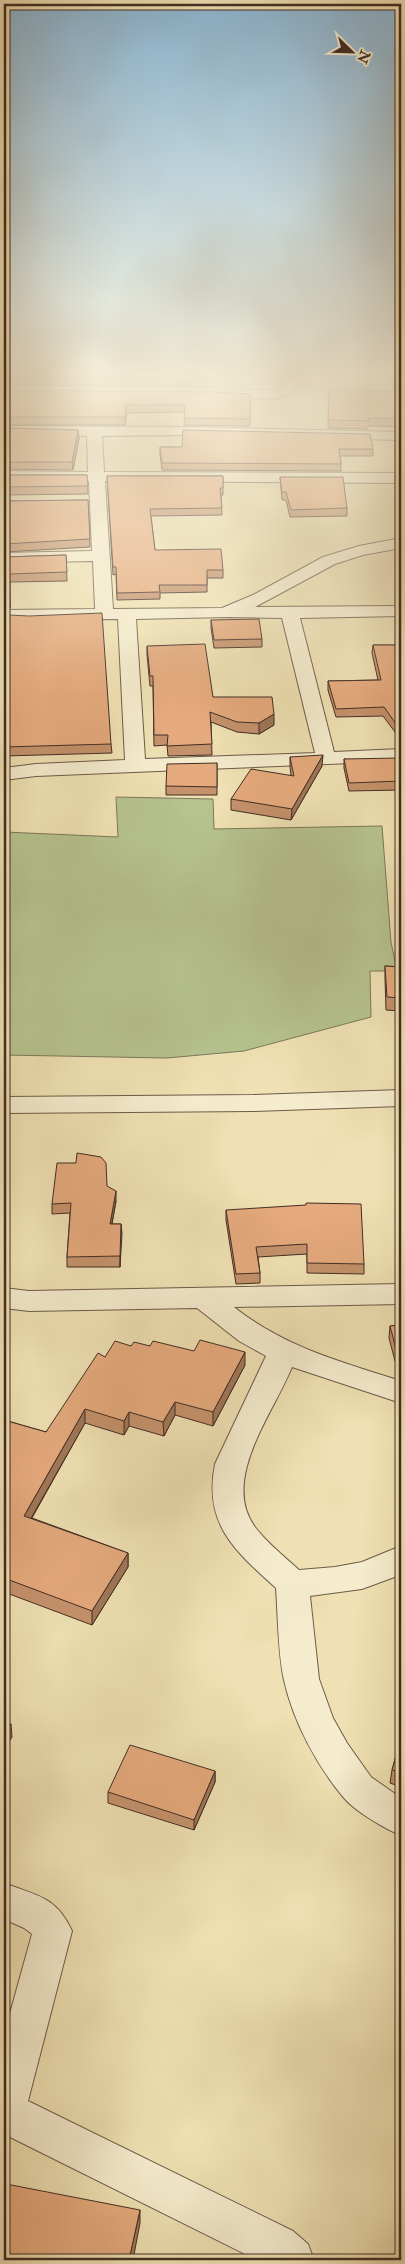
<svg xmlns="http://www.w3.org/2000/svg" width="405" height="2264" font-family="'IM FELL Double Pica',serif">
<rect width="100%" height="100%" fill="#efe1b3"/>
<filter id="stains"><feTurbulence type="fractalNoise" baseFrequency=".004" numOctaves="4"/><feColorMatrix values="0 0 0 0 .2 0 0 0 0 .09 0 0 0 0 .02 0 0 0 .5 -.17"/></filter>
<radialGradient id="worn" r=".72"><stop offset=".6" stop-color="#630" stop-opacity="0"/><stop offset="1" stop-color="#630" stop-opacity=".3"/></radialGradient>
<path fill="#b6c38f" stroke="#7c785a" d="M116 797 213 799 214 829 382 826 391 942 397 971H370L371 1017 244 1051 167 1058 4 1055V832L118 837Z"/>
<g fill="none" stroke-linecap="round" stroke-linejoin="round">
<defs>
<path id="minor" d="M283 378H297L296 387 292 393 279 398 214 399 207 395 214 391 277 390 281 387Z
M4 426 193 427 401 432V440L193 435 102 436 104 472 401 473V483L105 481 113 609 222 608 253 595 323 557 359 546 401 538V548L363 555 335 564 255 607 401 606V616L300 618 334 752 401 749V761L36 776 4 780V768L36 764 125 760 118 619 4 620V610L95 609 93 561 4 563V553L92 551 89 481H4V471L88 472 87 436 4 434ZM229 617 282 618 315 753 145 759 136 619Z
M401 1090V1106L253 1111 4 1113V1097L253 1095Z
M401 1284V1304L234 1307C284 1347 342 1362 401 1381V1403L292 1367C274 1412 220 1480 255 1527 267 1543 284 1556 299 1570L335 1567 362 1562 401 1546 400 1575 362 1589 310 1596 319 1679 333 1718 347 1743 371 1777 401 1798V1835C386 1830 354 1810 344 1798 317 1766 293 1721 284 1680 278 1654 278 1615 276 1588 235 1551 203 1524 215 1464L266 1356 239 1341 197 1308 29 1311 4 1308V1288L29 1291Z
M4 1883C37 1896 56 1896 72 1931L28 2101 293 2231 308 2244 314 2260H257L4 2134V2035L32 1934 24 1928 4 1919Z"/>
</defs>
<use href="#minor" stroke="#6d5a48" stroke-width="2"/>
<use href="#minor" fill="#f5ecce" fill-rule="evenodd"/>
</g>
<path fill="#c5926c" stroke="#422d25" d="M10 378H215L214 387 11 385Z
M392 378H401V427L368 426V429L328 428 329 390 394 391Z
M4 391 250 394V426L184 425 185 412 127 413 125 425H4Z
M4 428 78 430 79 438 73 470 4 469Z
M160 447 373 449V456H340L341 464V471L162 470 160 454Z
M4 475H87L88 494 4 495V497Z
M107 476H223V495H221L222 515 151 516 155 550 223 570V578H207V592L160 593V599L117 600 116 574 113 575Z
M280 477 347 508V516L290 517 286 500H282Z
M88 500 90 547 4 552V501Z
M66 555 67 581 10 582V608L4 557Z
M4 613 111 744 112 753 4 756Z
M211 620 262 639V647L214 648 211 628Z
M373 645H401V740L383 716 336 717 328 690V681L378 680 372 653Z
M147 646 213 697 274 725 259 734 237 732 211 722 212 755 168 756 167 745 154 746 153 686H150L147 655Z
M290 757 322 766 291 820 231 810V799L291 775 290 767Z
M344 759 401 763V790L349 791 344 768Z
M217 763V795H166V786Z
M385 966 401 967V1011L386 1010 385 979Z
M107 1186 116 1201 112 1224H121L120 1267H67V1257L70 1213 52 1214V1204Z
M226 1210 364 1264V1274L307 1273V1254L258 1257 260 1273V1283L236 1284 226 1220Z
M401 1325V1360L395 1361 389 1338 390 1326Z
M131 1346H150L245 1365 213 1426 175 1415 164 1436 129 1426 124 1435 85 1423 32 1518 128 1553V1567L92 1625 4 1592V1420L46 1432 105 1357Z
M401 1738V1787L390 1783 392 1770Z
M215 1771V1782L194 1830 108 1803V1792Z"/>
<path fill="#a07758" stroke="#422d25" d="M126 405 127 413 125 425V417Z
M78 430 79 438 73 470 72 462Z
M9 574 10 608 4 609V600Z
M274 714V725L259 734V723Z
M323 755 322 766 291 820 292 809Z
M116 1191V1201L110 1234V1224Z
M121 1224 122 1234 120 1267V1256Z
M245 1352V1365L213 1426V1412Z
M175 1402V1415L164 1436 163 1422Z
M85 1409V1423L25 1529 24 1516Z
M129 1412V1426L124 1435V1421Z
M128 1553V1567L92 1625V1611Z
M11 1724 12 1737 4 1750V1735Z
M215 1771V1782L194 1830V1820Z
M140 2210V2223L133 2260H129Z"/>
<path fill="#e5aa7d" stroke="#422d25" d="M10 378H214V381Z
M393 378H401V419L368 418 369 421 328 420 329 390 395 391Z
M5 390 212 392 250 394V419L184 418 185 405H126L125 417H4V391Z
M4 428 78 430 72 462H4Z
M183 430 370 434 373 449H339L341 464 162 463 160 447H182Z
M4 475H87L88 486 4 487Z
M107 476H223V488H220L222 508 150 509 155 550 221 549 223 570H207V585H159L160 592 117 593 116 567H113Z
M280 477H343L347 508 291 510 286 492H282Z
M88 500 90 539 4 544V501Z
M66 555 67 572 9 574V600H4V557Z
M4 613 9 615 29 616 102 613 111 744 4 747Z
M259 619 262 639 214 640 211 620Z
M205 644 213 697H272L274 714 259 723 237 722 210 712 212 744 167 746 168 735H154L153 676H150L147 646Z
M373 645H401V731L384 707 336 709 328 681 381 680Z
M323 755 292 809 231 799 251 769 294 776 290 757Z
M400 758 401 763V781L349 783 344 759Z
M217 763V787L166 786 167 764Z
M385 966 401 967V998L387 997Z
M77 1153 101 1157 106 1163 107 1186 116 1191 110 1224H121L120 1256 67 1257 71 1203 52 1204 57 1163H76Z
M306 1203 361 1204 364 1264 307 1263V1244L256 1247 260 1273 236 1274 226 1210 306 1205Z
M401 1325V1348L396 1349 390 1326Z
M200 1340 245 1352 213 1412 175 1402 163 1422 129 1412 124 1421 85 1409 24 1516 128 1553 92 1611 4 1578V1420L46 1432 98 1353 105 1357 115 1341 131 1346 134 1342 150 1346 153 1341 194 1351Z
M4 1721 11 1724 4 1735Z
M401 1738V1772L392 1770Z
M130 1745 215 1771 194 1820 108 1792Z
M6 2184 140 2210 129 2260H4V2191Z"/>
<linearGradient id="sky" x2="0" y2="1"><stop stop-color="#8bb7d5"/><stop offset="0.54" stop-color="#f8f2dd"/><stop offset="1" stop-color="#f8f2dd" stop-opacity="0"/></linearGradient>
<rect width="405" height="695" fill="url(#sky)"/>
<rect width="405" height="2264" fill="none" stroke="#efe1b3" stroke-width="20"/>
<rect x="5" y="5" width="395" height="2254" fill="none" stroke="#422d25" stroke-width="2.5"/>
<rect x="10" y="10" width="385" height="2244" fill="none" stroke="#422d25"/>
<g transform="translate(352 52) rotate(113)" stroke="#f5ecce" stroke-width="4" paint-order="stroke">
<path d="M0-4L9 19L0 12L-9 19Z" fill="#422d25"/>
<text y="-8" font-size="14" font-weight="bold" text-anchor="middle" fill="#422d25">N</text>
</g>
<rect width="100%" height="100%" filter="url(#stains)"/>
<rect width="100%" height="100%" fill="url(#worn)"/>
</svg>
